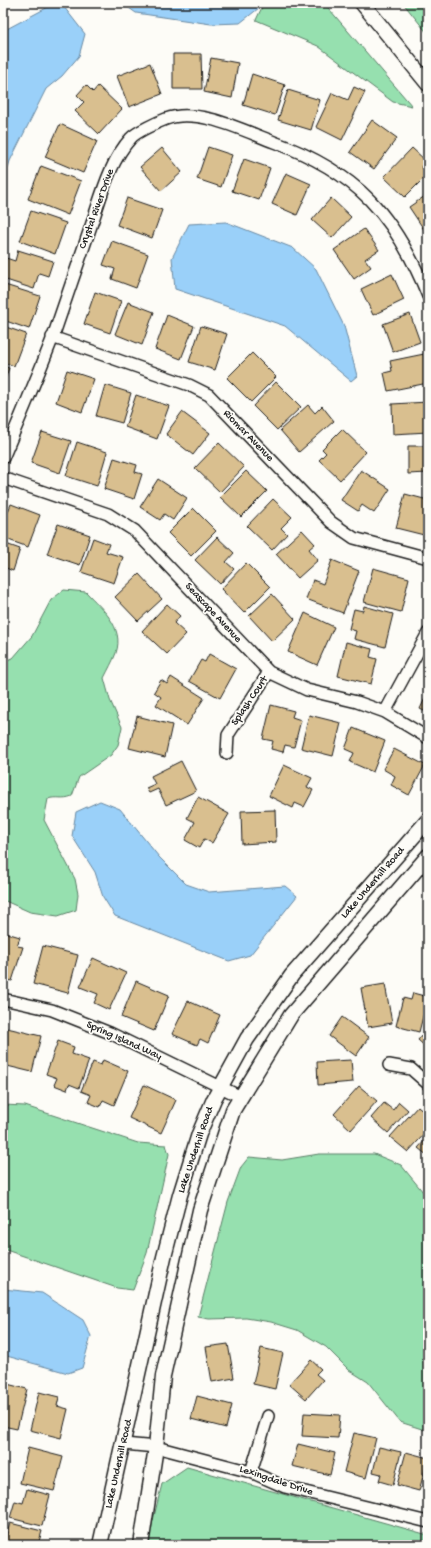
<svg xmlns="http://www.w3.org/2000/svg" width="431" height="1548" font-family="'Gochi Hand',sans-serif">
<rect width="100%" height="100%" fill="#fdfcf7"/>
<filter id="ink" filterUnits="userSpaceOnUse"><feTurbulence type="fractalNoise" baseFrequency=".025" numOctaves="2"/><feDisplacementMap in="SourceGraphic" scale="8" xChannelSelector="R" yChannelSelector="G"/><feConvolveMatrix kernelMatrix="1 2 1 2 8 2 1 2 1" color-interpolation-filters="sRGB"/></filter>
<g filter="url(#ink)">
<path fill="#96e0af" stroke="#597e66" d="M264 3H324L412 106 393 102 318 46 256 20Z
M403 3H428V34Z
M64 590 86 592C101 608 125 627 116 653 113 661 108 670 104 678L110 700 122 727 118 745 111 755 79 777 72 796C63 800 56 796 48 799L44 820 75 879 78 894 76 910 58 916 30 912 3 900V661L13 658 32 636 51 600Z
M3 1105 25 1106 138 1143 166 1145 169 1154 147 1253 133 1290 117 1288 3 1249Z
M319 1154H374L401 1165 428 1198V1431L400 1422 368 1382 349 1370 326 1347 297 1330 271 1322 246 1318 209 1319 198 1317 228 1202 241 1167 249 1157 282 1160Z
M187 1467 428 1535V1545H147L162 1484Z"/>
<path fill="#9ad0f9" stroke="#6888a1" d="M122 3H259V8L240 23 211 24 136 13Z
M52 5 64 7 85 34 79 56 62 76 46 89 10 161 3 185V31Z
M226 222 293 248 316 269 344 326 357 376 351 381 285 326 175 289 172 258 189 224Z
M100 801 120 809 159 857 186 884 209 892 285 886 297 896 250 955 229 961 115 916 103 897 95 872 72 836 76 812Z
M3 1289 42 1293 83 1320 91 1336 82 1368 68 1373 3 1355Z"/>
<path fill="#d9bf8f" stroke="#1c1c1c" d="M3 4 7 12 3 14Z
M173 54H201L202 89H173Z
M211 58 238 63 232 98 204 92Z
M150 63 162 94 129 107 117 76Z
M252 74 285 85 275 115 243 105Z
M86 85 93 92 98 86 122 109 99 134 75 111 84 102 77 95Z
M354 87 365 92 342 140 316 127 332 93 348 100Z
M288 90 320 100 311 130 278 120Z
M372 120 397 138 374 169 350 152Z
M60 124 97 141 83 173 45 157Z
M208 147 232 155 221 187 197 179Z
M162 148 182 172 161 191 140 167Z
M412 148 426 161 421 167 428 174 405 197 384 177Z
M244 159 270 168 259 200 232 191Z
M41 166 81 181 68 215 28 199Z
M286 173 311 184 297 215 272 204Z
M428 194V228L425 231 409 207Z
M127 198 162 210 152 238 117 225Z
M331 198 351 217 332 238 312 220Z
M31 211 66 223 55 254 20 241Z
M364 229 379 250 365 259 371 267 354 279 334 250Z
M112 241 148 254 136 288 112 279 115 269 103 265Z
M18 250 53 261 48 276 39 273 34 289 3 279V267L6 258 15 261Z
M392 274 404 300 373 315 361 289Z
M5 285 40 296 29 329 3 320V292Z
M95 292 121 301 110 333 84 324Z
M128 302 154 312 142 345 115 334Z
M410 314 420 342 393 352 383 324Z
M167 315 194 326 181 359 155 349Z
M3 326 26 334 14 366 3 362Z
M201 326 227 334 215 370 189 362Z
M252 353 276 377 251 402 227 378Z
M424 354 428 383 388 391 384 373 392 371 390 361Z
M3 366 9 368 3 385Z
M67 370 94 379 82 412 56 402Z
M276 382 301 407 277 430 253 406Z
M105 385 131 393 122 423 96 416Z
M136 395 169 406 157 439 125 427Z
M428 402V432L393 434 392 404Z
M308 405 315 413 322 406 334 421 299 452 280 430Z
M182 412 210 433 193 455 166 434Z
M342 429 366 452 340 480 319 460 326 453 322 449Z
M42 432 71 441 60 473 31 463Z
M77 442 107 452 97 486 66 476Z
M219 443 244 467 220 492 195 468Z
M408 446H428V473L408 474Z
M114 458 137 465 135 472 142 474 134 499 104 489Z
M361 470 390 489 374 513 362 505 358 511 341 500Z
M246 471 267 491 241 517 220 497Z
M158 479 187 498 173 520 164 514 160 520 140 507Z
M405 494 428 500V518L424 535 396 528Z
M273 499 292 517 281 528 287 534 272 550 247 526Z
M11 504 40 515 28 547 3 538V524Z
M193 508 216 531 191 556 168 533Z
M58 524 90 535 80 565 47 554Z
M302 530 315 544 309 549 318 560 298 578 276 554Z
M217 537 234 553 226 562 234 569 220 584 195 560Z
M93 538 109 544 106 552 123 557 114 583 81 572Z
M3 543 20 549 13 571 6 568 3 576Z
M332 560 359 571 343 613 306 599 313 580 323 584Z
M246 563 270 587 244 613 221 589Z
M373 568 409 578 401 612 364 602Z
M139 574 162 599 138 621 115 597Z
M272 594 295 619 272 641 249 616Z
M167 604 180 616 174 623 186 634 167 654 142 631Z
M364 606 393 614 385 647 354 639 356 631 349 629 354 609 363 611Z
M305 613 334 627 317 665 288 652Z
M346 642 372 649 370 657 377 659 371 684 338 676Z
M209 654 236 669 220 698 189 681 201 660 205 662Z
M171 677 204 698 187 725 156 705 161 697 154 692 161 680 167 684Z
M428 692V713L420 709Z
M271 705 294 711 292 717 301 720 294 747 285 745 283 752 271 749 273 741 263 739Z
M309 715 341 723 333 756 301 748Z
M137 716 172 725 165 757 129 748Z
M353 728 385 741 373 772 350 762 354 753 345 749Z
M394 749 425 765 409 795 391 785 395 776 383 769Z
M181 761 196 791 166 805 158 789 149 793 146 788 155 784 151 776Z
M284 765 312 778 307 787 313 790 304 807 295 803 293 808 269 796Z
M198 797 229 814 212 843 204 839 199 848 185 840 195 822 187 818Z
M275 810 276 842 242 844 241 811Z
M3 932 20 937 17 946 23 947 12 981 3 979Z
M43 946 78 955 68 993 33 984Z
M93 958 126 973 109 1010 94 1003 98 994 80 987Z
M136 981 169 995 154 1031 121 1017Z
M385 984 392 1023 368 1027 361 988Z
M413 993 428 997 419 1032 396 1026 403 998 411 1000Z
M188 1001 220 1015 208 1043 200 1039 197 1045 172 1034Z
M342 1017 369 1037 356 1056 329 1036Z
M7 1028 41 1036 32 1072 3 1065V1045Z
M428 1028V1049L418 1040Z
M58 1041 74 1047 72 1054 89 1060 79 1088 69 1084 67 1090 54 1085 57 1078 46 1074Z
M103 1060 128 1071 114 1105 103 1100 100 1107 88 1102 91 1095 81 1091 93 1062 101 1065Z
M351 1060 353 1082 318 1085 317 1062Z
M144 1085 176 1100 161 1133 129 1118Z
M359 1086 377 1101 351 1130 334 1114Z
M399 1102 408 1110 388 1133 371 1118 384 1103 393 1110Z
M418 1106 428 1115V1130L408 1152 390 1137Z
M428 1137V1156L418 1148Z
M228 1344 234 1378 212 1382 206 1347Z
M261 1348 283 1353 275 1389 253 1384Z
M311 1360 321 1369 316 1374 323 1380 306 1399 289 1384Z
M3 1383 27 1389 17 1429 3 1426Z
M39 1392 59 1397 57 1406 68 1409 61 1438 30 1430Z
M197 1396 232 1405 226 1428 191 1419Z
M304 1413 340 1415 338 1438 302 1436Z
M354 1433 376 1438 366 1478 344 1472Z
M298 1444 335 1453 330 1475 292 1466Z
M379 1447 401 1452 393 1485 379 1481 381 1474 373 1472Z
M28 1448 63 1457 54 1491 20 1483Z
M406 1452 428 1458 419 1491 397 1485Z
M428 1478V1496L424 1495Z
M27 1489 50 1495 42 1526 10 1518 15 1501 23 1503Z
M10 1523 42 1531 38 1545H4Z"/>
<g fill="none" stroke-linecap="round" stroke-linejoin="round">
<defs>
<path id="minor" d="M52 337 189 385 209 395 331 522 354 538 428 558
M3 458C20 418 37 378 53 337 66 299 79 261 92 223 102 194 110 161 131 138 136 132 158 122 166 119 198 107 244 131 274 142 357 172 395 215 428 296
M3 478 108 514 135 531 269 672 307 690 357 702 385 712 428 738
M385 712 428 633
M227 753 228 735 269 672
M3 999 52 1010 110 1033 241 1097
M389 1065 411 1069 428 1084
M124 1444 156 1447 251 1472 285 1487 428 1522
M251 1472 268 1416"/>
<path id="tertiary" d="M362 3 428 84
M100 1545 164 1257 180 1195 199 1134 214 1099 247 1039 292 975 428 820
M141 1545 156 1447 163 1376 200 1210 233 1110 291 1015 428 856"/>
</defs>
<use href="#minor" stroke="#1c1c1c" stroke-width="14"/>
<use href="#tertiary" stroke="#1c1c1c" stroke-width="17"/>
<use href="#minor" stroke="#fdfcf7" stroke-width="11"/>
<use href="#tertiary" stroke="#fdfcf7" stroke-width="14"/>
</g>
</g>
<g text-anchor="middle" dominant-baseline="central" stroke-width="3.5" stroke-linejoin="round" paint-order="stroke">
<g font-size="11" fill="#1c1c1c" stroke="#fdfcf7">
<text transform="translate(97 209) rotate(-70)">Crystal River Drive</text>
<text transform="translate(248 436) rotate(46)">Riomar Avenue</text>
<text transform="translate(213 613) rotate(47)">Seascape Avenue</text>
<text transform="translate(250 701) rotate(-56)">Splash Court</text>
<text transform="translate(373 883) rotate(-49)">Lake Underhill Road</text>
<text transform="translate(124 1041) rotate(24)">Spring Island Way</text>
<text transform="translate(196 1150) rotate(-71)">Lake Underhill Road</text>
<text transform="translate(119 1464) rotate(-77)">Lake Underhill Road</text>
<text transform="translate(276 1481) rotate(18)">Lexingdale Drive</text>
</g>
</g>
<rect width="431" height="1548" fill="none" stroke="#fdfcf7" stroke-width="16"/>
<rect x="8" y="8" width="415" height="1532" fill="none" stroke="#1c1c1c" stroke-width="1.5" filter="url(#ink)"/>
</svg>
